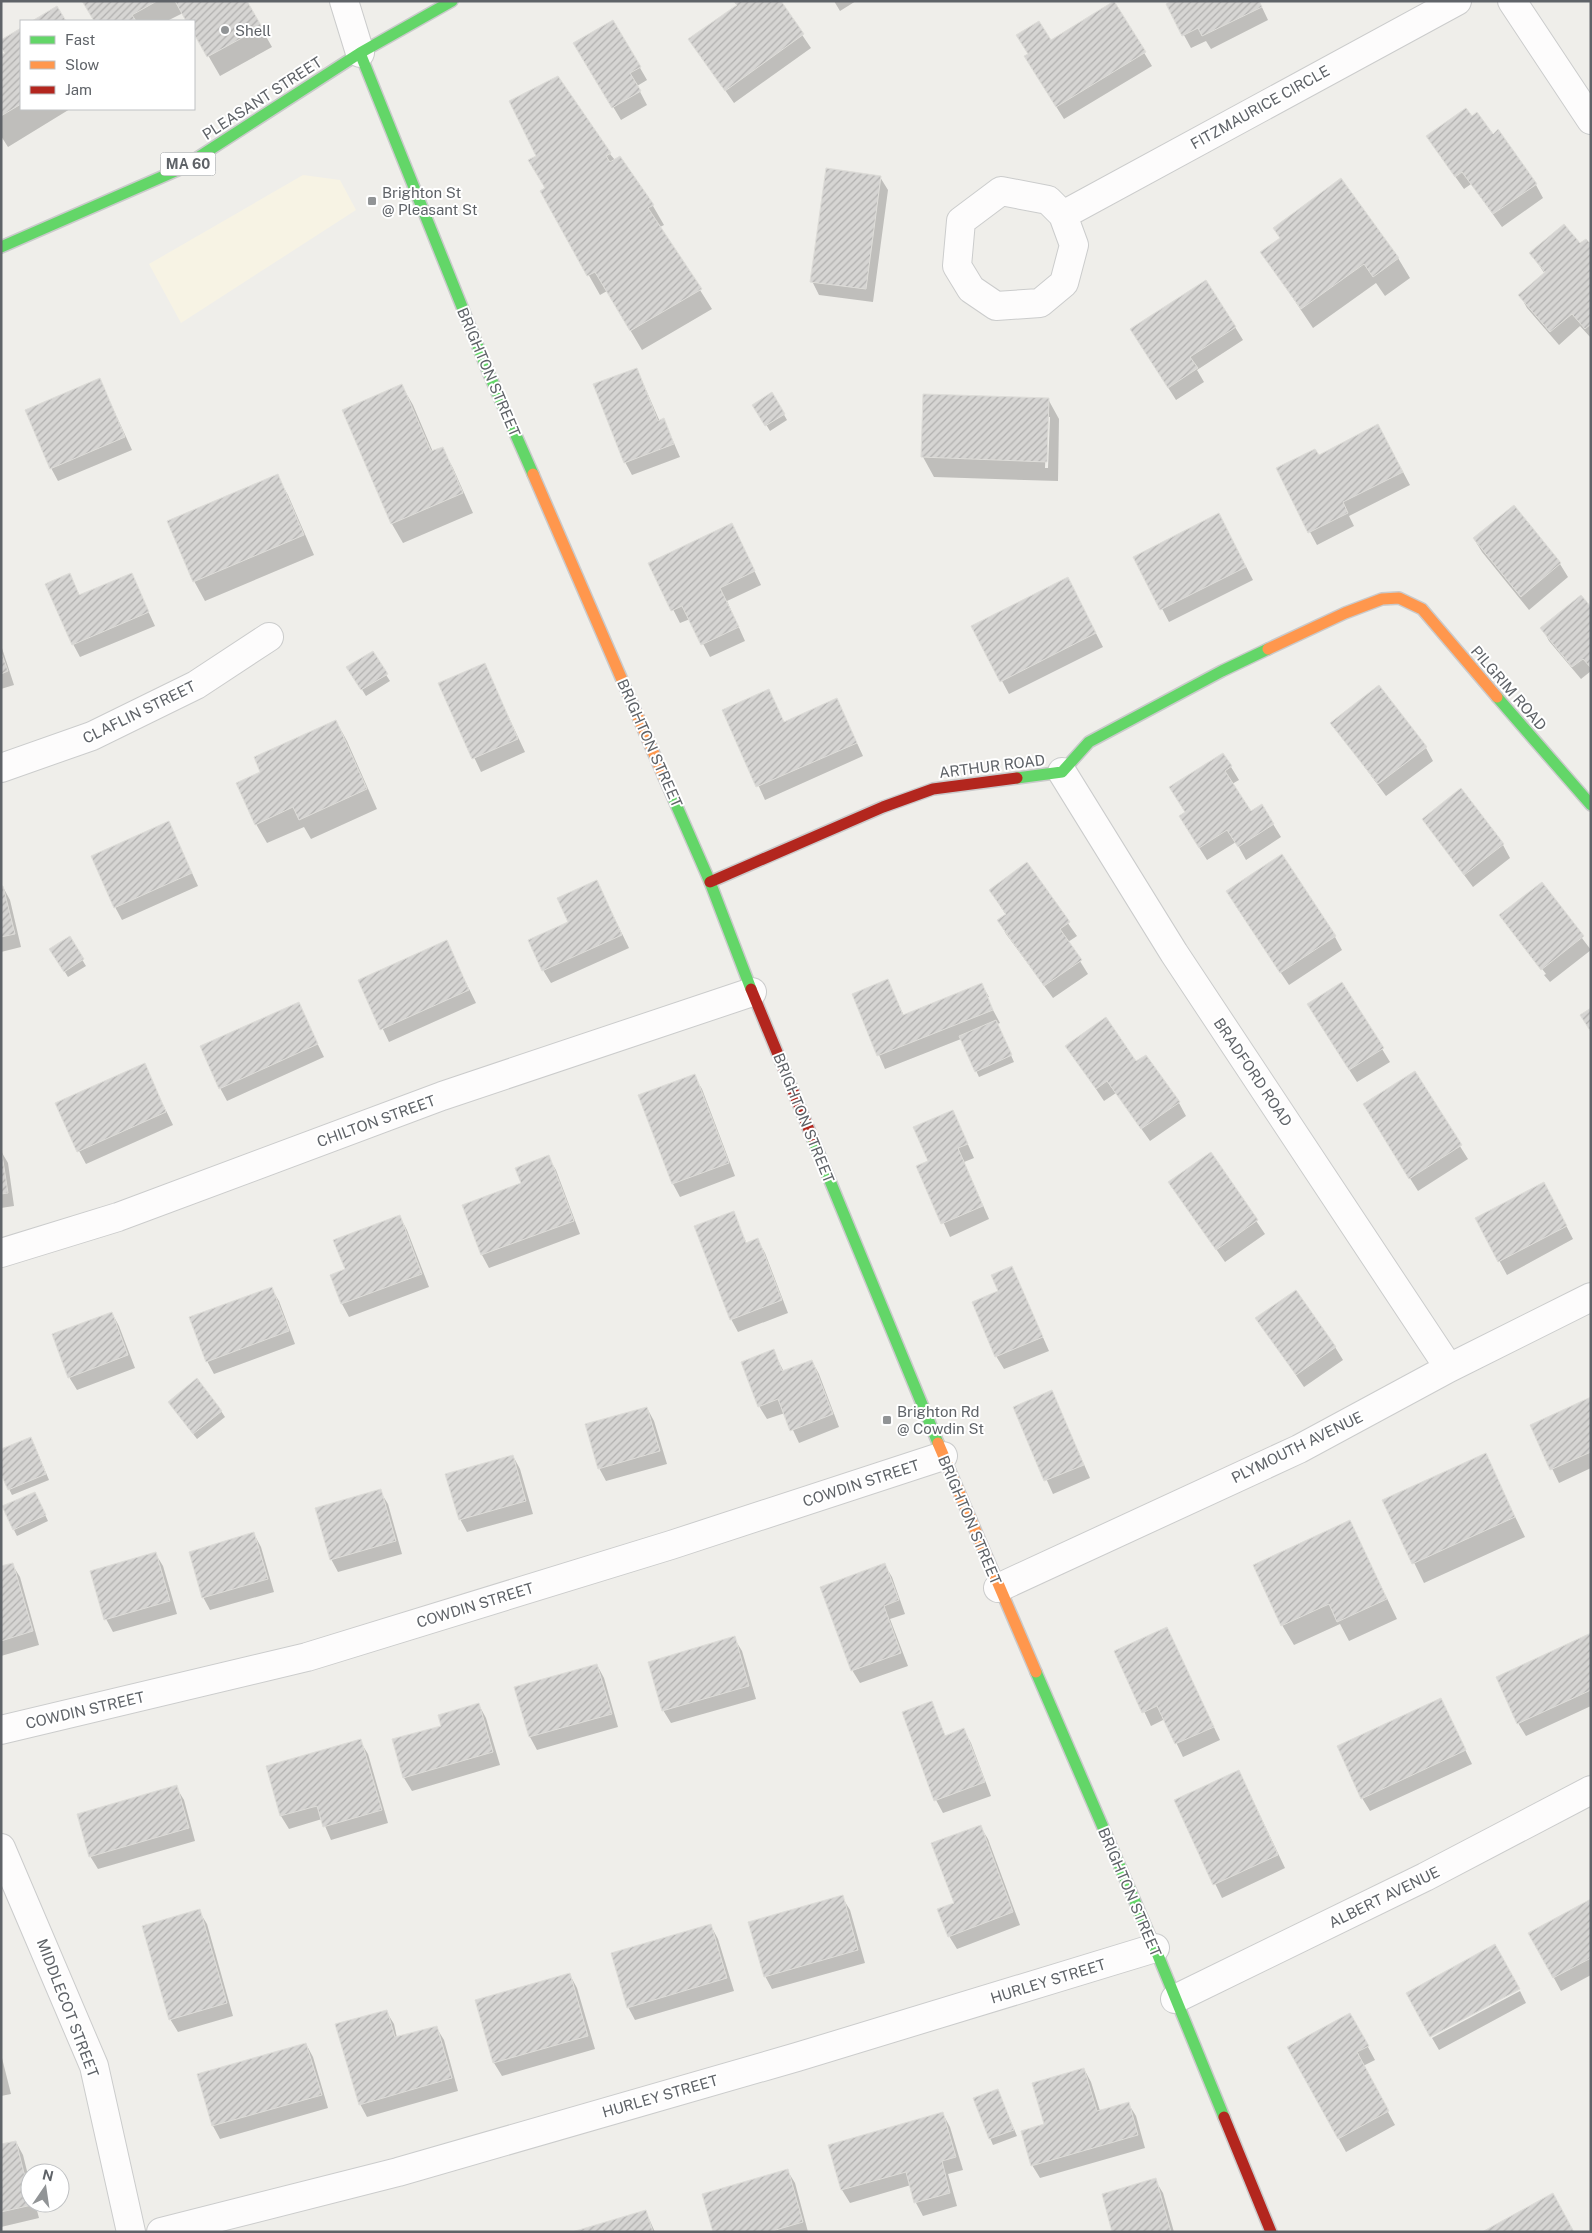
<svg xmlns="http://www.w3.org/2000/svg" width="1592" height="2233" font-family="'Public Sans',sans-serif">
<defs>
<pattern id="building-hatch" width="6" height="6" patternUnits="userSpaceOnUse" patternTransform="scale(1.25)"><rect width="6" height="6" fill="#d6d5d3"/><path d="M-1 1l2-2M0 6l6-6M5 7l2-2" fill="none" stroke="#b1b0af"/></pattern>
</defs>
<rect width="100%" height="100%" fill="#efeeea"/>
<path fill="#f7f3e4" d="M303 175 340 180 356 210 181 323 149 264Z"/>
<path fill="#0003" fill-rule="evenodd" d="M84 1H246L272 47 220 76 194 31V21H188L183 13 167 21H95Z
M734 1H779L811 48 734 103 690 40 737 6Z
M834 1H856L840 11Z
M1259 1 1268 20 1211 49 1206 41 1191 48 1167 4Z
M1114 3 1152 66 1064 119 1033 70 1050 41Z
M613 21 647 80 637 86 647 105 621 120 575 43Z
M21 29V109H70L8 147 1 136V56L6 54 1 41Z
M1471 117 1493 136 1536 185 1543 198 1502 227 1471 184 1464 189 1427 137Z
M610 154 653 206 664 225 660 227 712 309 642 350 607 291 600 295 541 191Z
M880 177 888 190 873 302 819 295 812 281Z
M1580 245 1591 246V338L1580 326 1559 345 1527 308 1520 295 1545 274 1531 254Z
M1262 252 1398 258 1410 278 1385 296 1376 283 1313 328Z
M1235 327 1243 340 1197 370 1204 382 1176 400 1139 342Z
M637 369 660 422 664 420 680 457 632 475 625 462Z
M100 380 132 450 58 481 51 468Z
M402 386 413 405 433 452 442 448 453 468 473 513 403 543 392 524Z
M772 394 787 420 770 431 754 405Z
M924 395 1048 399 1059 419 1058 481 934 477 923 457ZM1047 417H1050L1048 468H1045Z
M1378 425 1410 485 1349 516 1354 526 1317 545 1310 532 1318 456Z
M277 476 288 495 314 555 205 601 194 581Z
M1513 507 1560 564 1568 577 1529 610 1482 552 1474 539Z
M1226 528 1253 580 1169 622 1135 557Z
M739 538 761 585 727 601 745 641 710 657 690 619 680 623 650 564Z
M131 574 155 626 80 657 73 644 70 575 80 596Z
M1075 592 1103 647 1009 694 973 627Z
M1591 609V671L1581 679 1549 641 1542 628Z
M1 645 14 685 1 689Z
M372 653 390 681 366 696 348 667Z
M484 664 525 752 481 772 440 684Z
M837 700 863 756 765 800 724 710 784 723Z
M336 721 347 741 377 809 311 839 304 827 267 843 256 824 262 772Z
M1332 723 1426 748 1433 761 1386 796Z
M1223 754 1239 780 1232 784 1250 813 1273 824 1281 837 1246 860 1236 842 1207 860 1188 830 1186 813Z
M1423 820 1503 845 1510 858 1473 887Z
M169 823 198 886 122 920 115 907Z
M1026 864 1077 936 1068 942 1088 974 1053 998 1006 934 999 921 1006 915 990 890Z
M597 882 629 948 551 983 543 970Z
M1541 884 1591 950 1550 982 1544 975 1546 974 1500 915Z
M3 887 10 900 21 947 1 952Z
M1235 905 1335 937 1342 950 1289 985Z
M69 938 86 966 68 977 51 949Z
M446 942 476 1003 389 1042 360 981Z
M888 981 904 1016 982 985 989 997H986L1000 1023 997 1024 1014 1062 979 1077 961 1039 885 1069 853 994Z
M298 1004 324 1057 227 1101 220 1088Z
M1316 1018 1382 1049 1390 1062 1357 1082Z
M1067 1046 1179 1103 1186 1116 1150 1141 1116 1093 1104 1101Z
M144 1065 173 1125 86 1164 79 1151Z
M1414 1073 1468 1159 1418 1191 1372 1118Z
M694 1076 702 1089 735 1176 680 1197 673 1184Z
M953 1111 974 1158 964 1162 989 1219 950 1237 918 1166 929 1161Z
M1 1151 8 1163 14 1206 1 1208Z
M1211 1154 1265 1234 1225 1262 1170 1182Z
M548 1157 556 1170 580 1234 489 1268 482 1255 463 1205 522 1183Z
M1551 1196 1573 1239 1507 1275 1476 1218Z
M733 1213 747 1244 758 1240 765 1253 788 1313 738 1332 731 1319Z
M400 1217 407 1230 429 1287 349 1317 342 1304 346 1270Z
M1012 1267 1049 1351 1004 1369 996 1356 1000 1291Z
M271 1288 279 1301 295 1344 214 1374 207 1361Z
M112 1313 119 1326 135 1368 77 1390 69 1377Z
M1257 1318 1335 1347 1343 1360 1304 1387Z
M773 1350 784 1372 812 1361 819 1374 839 1427 799 1443 785 1413 767 1419 759 1406Z
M1052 1392 1090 1478 1053 1494 1014 1407Z
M1591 1398V1468L1559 1483 1531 1425Z
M173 1408 221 1411 225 1417 197 1439Z
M647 1408 654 1421 667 1464 606 1481 599 1468Z
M34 1444 49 1480 12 1495 9 1489Z
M1485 1455 1525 1537 1424 1583 1384 1501Z
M513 1456 520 1469 533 1514 467 1532 460 1519Z
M380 1491 388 1504 402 1554 338 1572 331 1559Z
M38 1500 48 1521 17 1536 14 1530Z
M1350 1522 1397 1619 1349 1641 1340 1624 1294 1645 1282 1625Z
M254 1534 261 1547 274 1592 210 1610 203 1597Z
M155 1553 163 1566 177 1614 113 1632 106 1619Z
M12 1564 20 1577 39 1645 1 1656V1568Z
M884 1564 892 1577 905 1614 890 1619 908 1666 860 1683 852 1670Z
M1167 1628 1220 1740 1183 1757 1165 1719 1151 1726 1116 1652Z
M1591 1635V1706L1526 1736 1518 1723Z
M734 1638 742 1651 756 1699 671 1723 663 1710Z
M597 1665 604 1678 618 1727 537 1750 530 1737 516 1688Z
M1441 1700 1472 1764 1370 1811 1362 1798Z
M931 1703 946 1737 964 1730 971 1743 991 1796 943 1813 936 1800Z
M479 1705 486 1718 500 1765 412 1791 404 1778 394 1740 443 1727Z
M360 1741 368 1754 388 1823 331 1840 322 1819 289 1829 281 1816Z
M1239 1771 1285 1868 1222 1898 1175 1800Z
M176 1787 184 1800 195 1841 98 1869 90 1856Z
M980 1826 988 1839 1020 1925 957 1949 949 1936 955 1904Z
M842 1897 850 1910 865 1963 772 1989 765 1976Z
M1591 1900V1975L1561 1991 1530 1934Z
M199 1911 207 1924 233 2016 178 2032 170 2019Z
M711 1926 718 1939 734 1991 635 2020 628 2007Z
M570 1975 577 1988 595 2049 502 2076 494 2063Z
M1520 1991 1526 2003 1439 2050 1432 2038Z
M386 2011 394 2024 397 2038 436 2027 444 2040 458 2091 367 2117 360 2104Z
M1350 2014 1375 2060 1363 2066 1395 2125 1346 2152 1289 2048Z
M306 2044 313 2057 328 2108 220 2139 213 2126Z
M1 2054 11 2094 1 2096Z
M1084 2069 1091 2082 1100 2111 1128 2103 1136 2116 1145 2148 1040 2178 1032 2165 1045 2125Z
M998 2091 1017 2136 993 2145 990 2138Z
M943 2114 950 2127 963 2170 948 2174 957 2206 923 2216 916 2203 911 2185 850 2203 842 2190 830 2146Z
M16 2142 23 2155 30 2183V2203H35L39 2218 1 2227V2146Z
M787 2170 795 2183 808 2232H714Z
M1155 2180 1163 2193 1174 2232H1114Z
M646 2212 655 2232H577Z"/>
<path fill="url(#building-hatch)" stroke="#deddd9" d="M82 1H157L132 15 136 21H94Z
M175 1H247L262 27 207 57 194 34V21H186Z
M734 1H781L804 34 725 91 688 39 737 5Z
M1114 1 1146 52 1056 107 1024 56 1028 54 1016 35 1039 21 1051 40Z
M1171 1H1259L1262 7 1202 36 1198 28 1182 36 1166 4Z
M57 6 66 21H32Z
M613 20 641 67 630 73 641 91 612 108 573 43Z
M21 28V104L1 116V55L5 53 1 48V40Z
M558 76 611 153 606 156 610 162 620 156 654 205 648 208 702 289 630 331 595 272 587 276 540 191 545 188 528 160 536 156 509 101Z
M1466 108 1472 116 1477 112 1493 134 1498 129 1537 184 1493 214 1462 172 1455 177 1426 136Z
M826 168 881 176 866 289 810 282Z
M1341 178 1399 258 1373 277 1364 264 1301 309 1260 252 1280 238 1273 228Z
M1564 224 1580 243 1586 239 1591 244V324L1585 329 1572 314 1550 332 1518 295 1545 272 1529 253Z
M1206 280 1236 327 1190 357 1198 368 1168 388 1130 329Z
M637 368 658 421 664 418 674 444 624 463 593 384Z
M100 378 125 437 50 469 25 410Z
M402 384 431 451 443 447 463 493 391 524 342 410Z
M772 392 785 414 765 426 752 405Z
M923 394 1049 398 1047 462 921 457Z
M1378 424 1403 472 1343 502 1348 513 1308 533 1276 468 1315 449 1319 455Z
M278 474 304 535 193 582 167 521Z
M1514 505 1561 563 1521 597 1473 538Z
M1219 513 1246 567 1160 610 1133 557Z
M732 523 755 571 720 588 739 627 701 645 682 606 671 611 648 563Z
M70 573 79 595 132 573 149 612 72 645 45 584Z
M1068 577 1096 633 1000 682 971 626Z
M1581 595 1591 607V668L1583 659 1572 667 1540 628Z
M373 651 388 674 361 690 346 667Z
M1 652 8 671 1 674Z
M485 663 518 739 472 759 438 683Z
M1379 685 1427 747 1378 784 1330 723Z
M769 689 784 722 837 698 857 743 756 787 722 710Z
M336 720 367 789 299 820 293 807 255 825 236 783 260 772 254 757Z
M1223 753 1232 766 1225 771 1251 811 1262 804 1274 824 1238 847 1227 830 1199 848 1179 816 1185 812 1169 787Z
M1461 788 1504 844 1464 875 1422 819Z
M169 821 192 873 114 908 91 856Z
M1282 854 1336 936 1280 973 1226 891Z
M1027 862 1070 922 1060 929 1082 960 1044 986 997 920 1006 914 989 890Z
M597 880 622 935 542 971 528 940 568 922 557 898Z
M1542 882 1584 936 1541 970 1499 915Z
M1 886H3L15 934 1 937Z
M70 936 84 959 64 972 49 949Z
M447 940 469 990 380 1030 358 980Z
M888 979 903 1015 982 983 993 1010 877 1056 852 994Z
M1342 982 1384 1048 1349 1070 1307 1004Z
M299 1002 318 1044 219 1089 200 1046Z
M1591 1008V1032L1580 1015Z
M1106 1017 1136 1061 1146 1055 1180 1102 1141 1129 1107 1081 1096 1089 1065 1046Z
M996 1020 1012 1055 975 1072 959 1036Z
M145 1063 166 1112 77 1152 55 1103Z
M1415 1071 1462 1145 1409 1179 1363 1104Z
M695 1074 729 1163 672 1184 638 1095Z
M953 1110 968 1144 958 1148 983 1206 941 1224 916 1166 928 1161 913 1127Z
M1 1148 8 1193 1 1194Z
M1211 1152 1258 1220 1216 1250 1168 1182Z
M549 1155 574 1221 481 1255 462 1205 521 1183 515 1168Z
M1544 1182 1567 1226 1498 1262 1475 1218Z
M734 1211 746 1243 758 1238 782 1300 730 1320 694 1226Z
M400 1215 422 1274 341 1304 330 1275 345 1269 333 1240Z
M1012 1266 1043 1337 995 1357 972 1302 998 1291 991 1275Z
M272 1287 289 1331 206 1362 189 1317Z
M1296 1290 1336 1347 1296 1375 1255 1318Z
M112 1312 128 1355 68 1378 52 1334Z
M774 1349 782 1371 812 1360 833 1414 790 1431 778 1399 758 1407 741 1362Z
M197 1378 222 1411 193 1434 168 1402Z
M1052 1390 1084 1465 1044 1481 1013 1407Z
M1591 1397V1452L1550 1470 1530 1425Z
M647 1407 660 1451 598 1469 585 1424Z
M31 1437 46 1474 8 1490 1 1474V1449Z
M1486 1453 1515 1517 1412 1564 1382 1500Z
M513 1455 526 1501 459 1520 445 1474Z
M381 1489 396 1541 330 1560 315 1508Z
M35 1492 46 1515 13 1530 2 1506Z
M1350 1520 1387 1599 1337 1622 1329 1604 1281 1626 1253 1565Z
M254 1532 268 1579 202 1598 189 1552Z
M156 1552 170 1601 104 1620 90 1571Z
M13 1563 33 1631 1 1641V1566Z
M885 1563 899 1600 884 1606 901 1653 851 1671 820 1587Z
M1167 1627 1214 1727 1175 1744 1157 1706 1142 1713 1114 1651Z
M1591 1633V1690L1517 1724 1496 1677Z
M735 1636 749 1686 662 1711 648 1662Z
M597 1664 612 1714 529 1737 514 1687Z
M1441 1698 1466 1750 1361 1799 1337 1746Z
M932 1701 945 1736 964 1728 985 1782 934 1801 902 1712Z
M479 1703 493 1752 403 1778 392 1739 441 1726 438 1715Z
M361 1739 382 1810 323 1827 317 1806 280 1816 266 1766Z
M1239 1770 1278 1855 1213 1885 1174 1800Z
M177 1785 189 1828 89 1857 77 1814Z
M981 1825 1013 1912 948 1937 937 1909 954 1903 931 1843Z
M843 1895 858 1950 764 1977 748 1922Z
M1591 1899V1958L1553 1978 1528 1933Z
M200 1909 227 2003 169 2020 142 1926Z
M711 1924 727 1978 627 2008 611 1953Z
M1495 1944 1520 1989 1430 2037 1406 1993Z
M570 1973 588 2036 493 2063 475 2000Z
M387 2010 395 2037 437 2026 452 2078 359 2105 335 2024Z
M1350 2013 1369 2046 1357 2052 1389 2111 1338 2139 1287 2047Z
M306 2043 322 2095 212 2126 197 2074Z
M1084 2068 1097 2111 1129 2102 1138 2135 1031 2166 1021 2131 1044 2124 1032 2083Z
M998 2089 1014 2130 989 2139 973 2098Z
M943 2112 956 2157 942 2161 950 2193 914 2203 906 2172 841 2190 828 2145Z
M16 2141 32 2205 1 2212V2144Z
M788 2169 803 2222 769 2232H713L702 2194Z
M1156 2178 1171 2232H1112L1102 2194Z
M1553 2193 1574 2232H1482Z
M646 2210 653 2232H572Z"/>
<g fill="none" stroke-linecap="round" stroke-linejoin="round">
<defs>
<path id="street" d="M344 1 360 53
M1512 1 1591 120
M1001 191 1048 200 1063 215 1074 245 1064 283 1040 303 996 306 971 289 957 266 961 221Z
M1063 215 1457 1
M1 768 92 736 196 685 269 637
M1062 772 1174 953 1449 1368
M1 1253 118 1217 442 1096 752 992
M998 1588 1299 1449 1449 1368 1591 1297
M1 1730 307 1657 671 1545 943 1456
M1 1848 94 2066 131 2232
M1175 1999 1425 1877 1591 1790
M161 2232 398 2172 797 2057 1155 1948"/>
<path id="fast" d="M360 53 489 374 533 474
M1 247 180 169 360 53 452 1
M1497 697 1591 805
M664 777 710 882 751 989
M1017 778 1062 772 1089 742 1222 671 1268 649
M812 1137 938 1443
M1036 1672 1155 1948 1224 2117"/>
<path id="slow" d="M533 474 664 777
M1268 649 1345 613 1382 599 1399 598 1422 609 1497 697
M938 1443 1036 1672"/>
<path id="jam" d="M710 882 883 807 933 789 1017 778
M751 989 812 1137
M1224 2117 1271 2232"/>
</defs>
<use href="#street" stroke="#cbcccc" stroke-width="30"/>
<use href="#fast" stroke="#cacacb" stroke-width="14"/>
<use href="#slow" stroke="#cacacb" stroke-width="14"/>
<use href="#jam" stroke="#cacacb" stroke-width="14"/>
<use href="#street" stroke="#fdfcfc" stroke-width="28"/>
<use href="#fast" stroke="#63d668" stroke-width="11"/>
<use href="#slow" stroke="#ff974d" stroke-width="11"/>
<use href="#jam" stroke="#b3261e" stroke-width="11"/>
</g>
<g fill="#919496" stroke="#fff" stroke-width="2">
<circle cx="225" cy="30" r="5"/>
<rect x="367" y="196" width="10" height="10" rx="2.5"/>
<rect x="882" y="1415" width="10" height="10" rx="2.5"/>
</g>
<g text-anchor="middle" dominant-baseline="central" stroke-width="4" stroke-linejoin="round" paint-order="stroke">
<rect fill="#fff" stroke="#8f9295" stroke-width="1" x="160.5" y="152.5" width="55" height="23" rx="4"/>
<g font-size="14" font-weight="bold" fill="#5f6368">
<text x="188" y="164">MA 60</text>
</g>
<g font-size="15" fill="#5f6368" stroke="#fff" text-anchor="start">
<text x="235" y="30">Shell</text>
<text x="382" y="192">Brighton St<tspan x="382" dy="17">@ Pleasant St</tspan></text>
<text x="897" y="1411">Brighton Rd<tspan x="897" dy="17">@ Cowdin St</tspan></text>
</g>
<g font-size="15" fill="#5f6368" stroke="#fff">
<text transform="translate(262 98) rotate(-33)">PLEASANT STREET</text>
<text transform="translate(1260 107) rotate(-29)">FITZMAURICE CIRCLE</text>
<text transform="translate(489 372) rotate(67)">BRIGHTON STREET</text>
<text transform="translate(1509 688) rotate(49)">PILGRIM ROAD</text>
<text transform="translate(139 712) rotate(-26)">CLAFLIN STREET</text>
<text transform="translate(650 743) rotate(66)">BRIGHTON STREET</text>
<text transform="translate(992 766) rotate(-7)">ARTHUR ROAD</text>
<text transform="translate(1253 1072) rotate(56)">BRADFORD ROAD</text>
<text transform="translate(804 1118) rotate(68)">BRIGHTON STREET</text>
<text transform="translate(376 1121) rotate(-20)">CHILTON STREET</text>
<text transform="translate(1297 1447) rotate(-26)">PLYMOUTH AVENUE</text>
<text transform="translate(861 1483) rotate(-18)">COWDIN STREET</text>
<text transform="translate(970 1520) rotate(67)">BRIGHTON STREET</text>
<text transform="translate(475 1605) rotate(-17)">COWDIN STREET</text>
<text transform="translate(85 1710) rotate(-13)">COWDIN STREET</text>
<text transform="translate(1130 1892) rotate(67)">BRIGHTON STREET</text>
<text transform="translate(1384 1897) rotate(-26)">ALBERT AVENUE</text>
<text transform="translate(1048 1981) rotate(-17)">HURLEY STREET</text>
<text transform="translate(68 2008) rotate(69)">MIDDLECOT STREET</text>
<text transform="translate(660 2096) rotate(-16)">HURLEY STREET</text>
</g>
</g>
<rect width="1592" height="2233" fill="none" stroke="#5f6368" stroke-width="5"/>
<rect x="20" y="20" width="175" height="90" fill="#ffffff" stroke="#bfc1c3"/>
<rect x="30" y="36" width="25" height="8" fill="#63d668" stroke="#bfc1c3"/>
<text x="65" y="45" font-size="15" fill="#5f6368">Fast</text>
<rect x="30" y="61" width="25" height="8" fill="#ff974d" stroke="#bfc1c3"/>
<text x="65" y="70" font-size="15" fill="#5f6368">Slow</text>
<rect x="30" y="86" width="25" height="8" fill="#b3261e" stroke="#bfc1c3"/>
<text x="65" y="95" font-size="15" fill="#5f6368">Jam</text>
<g transform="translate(45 2188) rotate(13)"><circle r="24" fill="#ffffff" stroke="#bfc1c3"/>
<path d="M0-4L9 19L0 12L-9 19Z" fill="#919496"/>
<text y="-8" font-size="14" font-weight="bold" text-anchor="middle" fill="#5f6368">N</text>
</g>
</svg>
